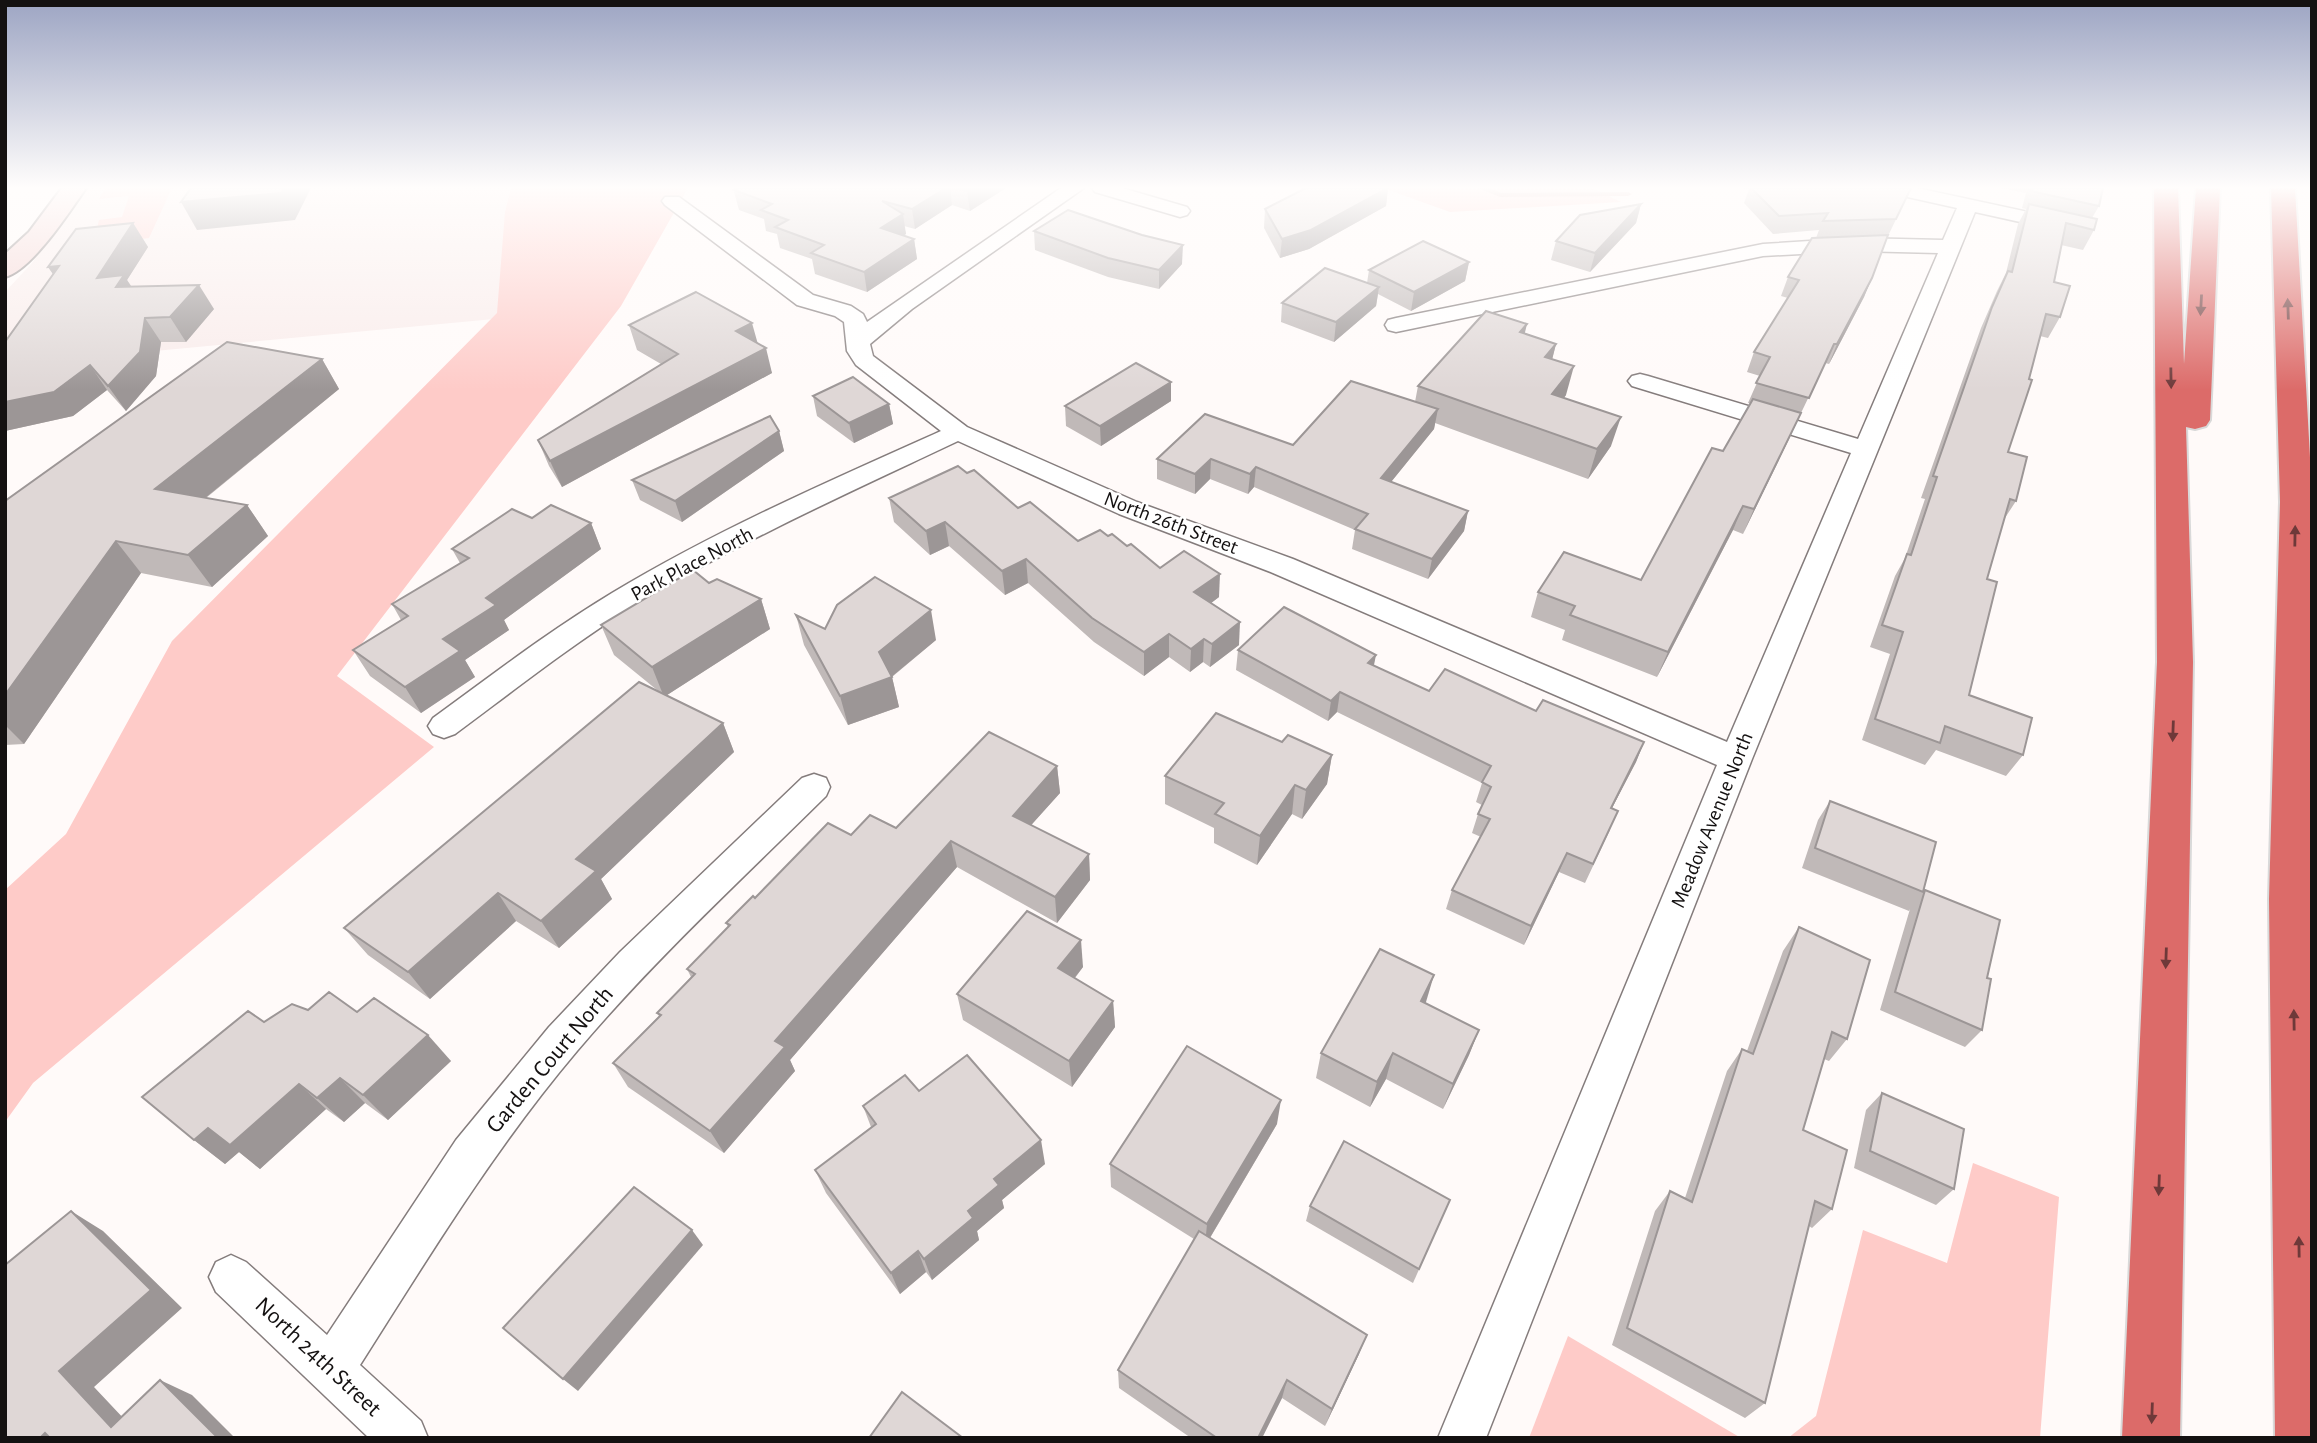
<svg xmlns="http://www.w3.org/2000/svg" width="2317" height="1443" font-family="'Alegreya Sans',sans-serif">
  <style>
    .built { fill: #f9eceb }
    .green { fill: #fecbc8 }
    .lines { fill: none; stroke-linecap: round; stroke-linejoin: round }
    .stream { fill: #cc8e8b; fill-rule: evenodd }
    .street-casing { stroke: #847c7c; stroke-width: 3 }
    .secondary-casing { stroke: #847c7c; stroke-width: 4 }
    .highway-casing { stroke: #d9d9d9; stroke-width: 4 }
    .street { fill: #fff; fill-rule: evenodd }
    .secondary { fill: #f4d3d2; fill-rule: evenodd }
    .highway { fill: #dc6b69; fill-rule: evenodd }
    .wall { fill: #c0b9b8 }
    .shaded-wall { fill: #9c9696 }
    .building { fill: #dfd7d6; stroke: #9c9696; stroke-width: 2 }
    .oneway { fill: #6e3939 }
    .labels { text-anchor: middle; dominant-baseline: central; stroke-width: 5; stroke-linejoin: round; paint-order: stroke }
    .street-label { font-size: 21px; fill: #141111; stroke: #fff }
    .near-street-label { font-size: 24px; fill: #141111; stroke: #fff }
  </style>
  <rect width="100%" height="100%" fill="#fffaf9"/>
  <!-- built -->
  <path class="built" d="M86 188H579L494 319 5 365V292L32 263Z"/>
  <!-- green -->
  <g class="green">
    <path d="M105 188H172L149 238 93 245 99 220 122 217 129 196 99 199Z"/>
    <path d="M511 188H688L621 306 337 676 434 747 33 1083 5 1122V890L66 834 172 641 497 313 505 212Z"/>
    <path d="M1383 188 1594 189 1621 202 1450 212Z"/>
    <path d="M1973 1163 2059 1197 2040 1438H1788L1816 1416 1863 1230 1947 1263Z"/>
    <path d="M1568 1336 1741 1438H1529Z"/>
  </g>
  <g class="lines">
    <!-- stream -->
    <path class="stream" d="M1478 188H1488L1501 193 1628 192 1632 194 1628 196 1500 197Z"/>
    <!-- street casing -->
    <g class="street-casing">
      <g id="street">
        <path d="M1061 188H1084L912 309 870 344 873 356 967 427 1137 502 1293 559 1727 742 1851 453 1632 386 1628 381 1632 376 1640 374 1648 376 1858 439 1938 253 1857 251 1763 256 1396 332 1388 330 1385 325 1388 320 1396 318 1763 244 1857 238 1943 240 1957 208 1885 192 1882 188H1917L2065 220 2072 222 2075 226 2072 230 2065 232 1975 212 1752 759 1486 1438H1438L1717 765 1273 573 1119 514 958 441C848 493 736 543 632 607 570 646 513 691 455 734L444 738 433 734 428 726 433 718C492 675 549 631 612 593 717 530 829 481 941 431L856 365 847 351 844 322 835 316 797 305 665 205 662 201 665 197H679L813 295 851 306 863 314 867 322Z"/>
        <path d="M1092 188H1122L1187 207 1190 211 1187 215 1180 217 1095 192Z"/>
        <path d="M814 774 826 778 830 787 826 796C742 879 654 960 577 1051 494 1149 428 1258 360 1365L421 1421 428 1438H369L216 1292 209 1277 216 1262 231 1255 246 1262 327 1335 456 1140 549 1027 620 952 802 778Z"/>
      </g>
    </g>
    <!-- secondary casing -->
    <g class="secondary-casing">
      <path id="secondary" d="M62 188H86C70 211 32 270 5 277V254L29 232Z"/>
    </g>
    <!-- highway casing -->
    <g class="highway-casing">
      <g id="highway">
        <path d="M2154 188H2178L2184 364 2196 188H2220L2210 420 2206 426 2195 429 2186 427 2193 662 2180 1438H2122L2157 662Z"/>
        <path d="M2271 188H2295L2312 493V1438H2275L2269 899 2280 502Z"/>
      </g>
    </g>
    <!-- street -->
    <use href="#street" class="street"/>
    <!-- secondary -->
    <use href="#secondary" class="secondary"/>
    <!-- highway -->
    <use href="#highway" class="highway"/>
  </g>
  <!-- wall -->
  <g class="wall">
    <path d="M733 188H1006L970 211 952 205 915 229 904 226 906 234 904 235 914 239 917 259 867 292 815 274 812 259 780 248 777 234 766 231 764 219 739 210Z"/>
    <path d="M1388 188 1386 206 1309 249 1280 258 1264 228 1265 209Z"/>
    <path d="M1741 188H1911L1888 236 1864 297 1829 364 1825 363 1743 534 1733 530 1657 677 1562 640 1565 630 1531 617 1538 592 1641 580 1723 451 1750 403H1748L1760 376 1747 372 1754 352 1788 298 1781 296 1788 277 1816 238 1819 230 1773 234 1744 203 1749 189Z"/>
    <path d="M2001 188H2103L2099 206 2092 218 2094 230 2083 250 2061 245 2054 282 2060 317 2048 338 2040 336 2008 452 2016 501 2003 521 1987 579 1969 695 2023 755 2006 776 1936 750 1925 765 1862 740 1890 654 1870 647 1895 576 1905 558 1925 499 1921 498 1981 328 1997 291 2006 273 2018 224 2026 209 2022 208 2026 193Z"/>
    <path d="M1641 204 1636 223 1590 272 1551 260 1556 241Z"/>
    <path d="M133 223 148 247 127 280 132 287 214 309 186 342H161L156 376 126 411 107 390 73 416 5 431V342L53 274 48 267Z"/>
    <path d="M1034 231 1182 264 1159 289 1108 277 1035 250Z"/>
    <path d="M1469 262 1465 281 1411 311 1378 294 1376 306 1334 342 1281 322 1282 303 1367 283 1369 270Z"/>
    <path d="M629 325 758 343 772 373 562 487 549 466 538 440 661 364 637 350Z"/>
    <path d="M1525 333 1556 344 1552 359 1566 395 1564 398 1611 446 1588 479 1435 423 1434 429 1391 482 1468 511 1464 531 1428 579 1352 549 1355 530 1254 487 1248 494 1210 479 1195 494 1157 479V459L1293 445 1415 402 1418 386Z"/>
    <path d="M322 359 339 389 206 498 247 505 268 536 212 587 141 573 24 744 5 745V501Z"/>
    <path d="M1171 382V401L1101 446 1066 426 1065 406Z"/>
    <path d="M813 396 889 404 893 424 854 443 817 416Z"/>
    <path d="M779 431 784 451 682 522 640 500 632 480Z"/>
    <path d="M967 473 1018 508 1078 541 1108 536 1127 546 1160 568 1219 597 1211 603 1239 645 1210 667 1203 662 1190 672 1169 657 1144 676 1094 642 1028 583 1005 595 949 546 930 555 894 522 889 498Z"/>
    <path d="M532 518 591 523 601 549 504 620 509 630 465 660 475 677 421 713 370 676 353 650 401 620 392 604 460 563 452 549Z"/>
    <path d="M761 599 770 629 667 695 723 723 734 752 601 879 612 899 559 948 516 921 430 999 368 955 344 928 657 690 614 655 601 625Z"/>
    <path d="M796 615 825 629 936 640 892 677 899 707 848 725 804 645Z"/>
    <path d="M1238 650 1374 666 1429 691 1536 711 1644 742 1636 762 1612 808 1610 830 1585 883 1559 872 1524 945 1446 909 1452 890 1481 837 1472 833 1478 814 1482 805 1476 802 1482 783 1337 712 1328 721 1236 670Z"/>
    <path d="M1282 742 1332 755 1327 784 1302 819 1292 814 1257 865 1214 843V828L1165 804V776Z"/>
    <path d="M1057 766 1060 793 1031 825 1089 854 1090 880 1057 923 957 867 790 1060 795 1071 724 1153 628 1087 613 1063 659 1016 657 1013 691 977 687 969 728 927 726 923 755 898 896 828Z"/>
    <path d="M1830 801 1924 892 1925 890 1987 978 1982 1030 1965 1047 1880 1010 1910 909 1909 911 1802 868 1818 820Z"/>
    <path d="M1799 927 1847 1039 1829 1061 1824 1059 1803 1130 1832 1209 1812 1228 1809 1226 1765 1403 1745 1418 1612 1345 1655 1211 1670 1191 1685 1198 1727 1071 1742 1049 1747 1051 1783 951Z"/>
    <path d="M1083 967 1075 978 1113 1001 1115 1027 1072 1087 963 1020 957 994Z"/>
    <path d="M1425 1003 1479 1030 1469 1055 1443 1109 1386 1079 1370 1107 1316 1078 1321 1053Z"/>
    <path d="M308 1010 357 1012 451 1061 388 1120 365 1103 344 1122 326 1109 260 1169 239 1152 225 1164 194 1140 264 1022Z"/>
    <path d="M919 1091 1045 1164 1002 1200 1004 1208 977 1231 979 1240 932 1280 926 1272 900 1294 826 1193 815 1170 871 1127 863 1106Z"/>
    <path d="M1882 1093 1954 1189 1936 1205 1854 1168 1866 1110Z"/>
    <path d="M1277 1124 1210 1238 1359 1354 1325 1426 1282 1398 1262 1438H1191L1119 1388 1118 1370 1194 1239 1111 1187 1110 1164Z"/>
    <path d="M1450 1200 1413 1283 1306 1221 1310 1206Z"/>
  </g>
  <!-- shaded-wall -->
  <g class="shaded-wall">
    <path d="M284 188H311L295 220 197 230 181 202Z"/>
    <path d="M946 188H950L952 205 915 229 912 209Z"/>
    <path d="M972 188H1006L970 211 967 191Z"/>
    <path d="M1388 188 1386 206 1309 249 1280 258 1282 239Z"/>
    <path d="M1641 204 1636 223 1590 272 1595 253Z"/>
    <path d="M903 214 906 234 884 248 881 228Z"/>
    <path d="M133 223 148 247 127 280 139 299 97 278Z"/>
    <path d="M914 239 917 259 867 292 864 272Z"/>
    <path d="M1183 245 1182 264 1159 289V270Z"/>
    <path d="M1469 262 1465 281 1411 311 1414 292Z"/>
    <path d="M59 266 65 291 48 267Z"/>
    <path d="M1872 278 1864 297 1829 364 1837 344Z"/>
    <path d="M199 285 214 309 186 342 170 317Z"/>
    <path d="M1379 287 1376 306 1334 342 1336 322Z"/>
    <path d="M145 318 161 342 156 376 126 411 108 386Z"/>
    <path d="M752 323 759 348 736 331Z"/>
    <path d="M1527 324 1520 353V332Z"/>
    <path d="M1556 344 1549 372 1545 357Z"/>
    <path d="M766 348 772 373 562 487 550 461Z"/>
    <path d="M322 359 339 389 178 520 155 489Z"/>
    <path d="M90 365 107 390 73 416 5 431V402Z"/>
    <path d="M1574 366 1566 395 1544 423 1552 394Z"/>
    <path d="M1171 382V401L1101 446 1100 426Z"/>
    <path d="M889 404 893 424 854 443 849 423Z"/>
    <path d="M1438 409 1434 429 1378 498 1381 478Z"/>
    <path d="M1801 413 1790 437 1743 534 1754 509Z"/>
    <path d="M1621 417 1611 446 1588 479 1597 449Z"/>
    <path d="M779 431 784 451 682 522 675 501Z"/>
    <path d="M1211 459 1210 479 1195 494V474Z"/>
    <path d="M1256 467 1254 487 1248 494 1250 474Z"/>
    <path d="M247 505 268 536 212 587 188 555Z"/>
    <path d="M1743 506 1733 530 1657 677 1668 652Z"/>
    <path d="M1468 511 1464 531 1428 579 1432 559Z"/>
    <path d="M945 522 949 546 930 555 926 531Z"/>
    <path d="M591 523 601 549 504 620 509 630 465 660 475 677 421 713 405 687 443 639 486 598Z"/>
    <path d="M116 541 141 573 24 744 5 725V695Z"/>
    <path d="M1026 559 1028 583 1005 595 1002 571Z"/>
    <path d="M1220 574 1219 597 1194 616V592Z"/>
    <path d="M761 599 770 629 664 697 652 667Z"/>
    <path d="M931 610 936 640 890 678 892 677 899 707 848 725 840 696 879 652Z"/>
    <path d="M1240 622 1239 645 1210 667 1212 644Z"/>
    <path d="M1169 634V657L1144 676V652Z"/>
    <path d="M1204 639 1203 662 1190 672 1191 649Z"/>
    <path d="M1376 655 1372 675 1368 663Z"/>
    <path d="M1340 692 1337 712 1328 721 1331 701Z"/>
    <path d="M723 723 734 752 601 879 612 899 559 948 541 921 576 859Z"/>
    <path d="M1644 742 1636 762 1602 827 1611 808Z"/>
    <path d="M1332 755 1327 784 1302 819 1306 790Z"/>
    <path d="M1057 766 1060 793 1016 842 1013 816Z"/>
    <path d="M1295 785 1292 814 1257 865 1260 836Z"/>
    <path d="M951 841 957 867 790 1060 795 1071 724 1153 710 1131 775 1041Z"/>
    <path d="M1567 853 1559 872 1524 945 1531 926Z"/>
    <path d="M1089 854 1090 880 1057 923 1055 897Z"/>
    <path d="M498 893 516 921 430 999 408 972Z"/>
    <path d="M1081 940 1083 967 1061 995 1058 968Z"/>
    <path d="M1434 975 1426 1002 1413 1027 1421 1001Z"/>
    <path d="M1113 1001 1115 1027 1072 1087 1069 1061Z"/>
    <path d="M1479 1030 1469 1055 1443 1109 1453 1084Z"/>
    <path d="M428 1035 451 1061 388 1120 363 1095Z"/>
    <path d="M1393 1053 1386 1079 1370 1107 1377 1082Z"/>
    <path d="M340 1078 365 1103 344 1122 317 1098Z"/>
    <path d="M299 1084 326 1109 260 1169 239 1152 225 1164 194 1140 208 1128Z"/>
    <path d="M1281 1100 1277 1124 1205 1246 1207 1224Z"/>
    <path d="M1041 1140 1045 1164 1002 1200 1004 1208 977 1231 979 1240 932 1280 924 1259 968 1211 994 1179Z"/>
    <path d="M71 1211 103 1231 182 1308 94 1387 142 1438 111 1427 59 1371Z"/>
    <path d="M692 1230 703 1245 578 1391 563 1379Z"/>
    <path d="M918 1251 926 1272 900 1294 891 1273Z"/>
    <path d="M1367 1335 1359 1354 1325 1426 1332 1409Z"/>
    <path d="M160 1380 192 1395 235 1438H218Z"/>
    <path d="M1287 1380 1282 1398 1262 1438H1258Z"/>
    <path d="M45 1433 57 1438H40Z"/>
  </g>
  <!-- building -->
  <g class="building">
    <path d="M191 188H284L281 193 181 202Z"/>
    <path d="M739 188H946L912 209 882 201 903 214 881 228 914 239 864 272 811 253 824 245 775 227 788 220 761 210 772 204 734 190Z"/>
    <path d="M957 188H972L967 191Z"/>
    <path d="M1306 188H1388L1311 230 1282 239 1265 209Z"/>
    <path d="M1751 188H1911L1896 219 1823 221 1828 213 1779 216Z"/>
    <path d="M2032 188H2103L2099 206 2031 191Z"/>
    <path d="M1641 204 1595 253 1556 241 1580 215Z"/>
    <path d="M2029 204 2097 219 2094 230 2066 223 2054 282 2070 286 2060 317 2046 314 2029 379 2032 380 2008 452 2027 457 2016 501 2010 499 1987 579 1997 582 1969 695 2032 718 2023 755 1945 726 1940 743 1875 719 1903 632 1882 625 1907 554 1911 555 1937 477 1933 476 1992 307 2008 271 2012 272Z"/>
    <path d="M1068 210 1142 235 1183 245 1159 270 1108 258 1034 231Z"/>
    <path d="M133 223 97 278 124 275 116 287 199 285 170 317 145 318 140 352 108 386 90 365 54 392 5 402V342L59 266 48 267 76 229Z"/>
    <path d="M1888 235 1872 278 1837 344H1834L1809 398 1756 383 1770 357 1754 352 1799 280 1788 277 1812 238Z"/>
    <path d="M1423 241 1469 262 1414 292 1369 270Z"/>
    <path d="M1325 268 1379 287 1336 322 1282 303Z"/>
    <path d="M696 292 752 323 736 331 766 348 550 461 538 440 678 354 629 325Z"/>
    <path d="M1486 311 1527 324 1520 332 1556 344 1545 357 1574 366 1552 394 1621 417 1597 449 1418 386Z"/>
    <path d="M227 342 322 359 155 489 247 505 188 555 116 541 5 695V501Z"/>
    <path d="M1136 363 1171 382 1100 426 1065 406Z"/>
    <path d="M853 377 889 404 849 423 813 396Z"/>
    <path d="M1351 381 1438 409 1381 478 1468 511 1432 559 1355 529 1368 514 1256 467 1250 474 1211 459 1195 474 1157 459 1205 414 1293 445Z"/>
    <path d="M1753 399 1801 413 1754 509 1743 506 1668 652 1570 615 1575 606 1538 592 1564 552 1641 580 1712 448 1723 451Z"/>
    <path d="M770 416 779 431 675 501 632 480Z"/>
    <path d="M958 466 967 473 974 470 1018 508 1030 502 1078 541 1100 530 1108 536 1112 534 1127 546 1131 544 1160 568 1184 551 1220 574 1194 592 1240 622 1212 644 1204 639 1191 649 1169 634 1144 652 1092 618 1026 559 1002 571 945 522 926 531 889 498Z"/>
    <path d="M551 505 591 523 486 598 496 605 443 639 460 651 405 687 353 650 408 616 392 604 469 558 452 549 512 509 532 518Z"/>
    <path d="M693 570 709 583 717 579 761 599 652 667 601 625Z"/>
    <path d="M875 577 931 610 879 652 892 677 840 696 796 615 825 629 837 605Z"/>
    <path d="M1284 607 1376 655 1368 663 1429 691 1445 669 1536 711 1543 700 1644 742 1611 808 1618 811 1593 864 1567 853 1531 926 1452 890 1490 819 1478 814 1491 787 1482 782 1491 766 1340 692 1331 701 1238 650Z"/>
    <path d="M639 682 723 723 576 859 596 871 541 921 498 893 408 972 344 928Z"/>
    <path d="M1216 713 1282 742 1288 735 1332 755 1306 790 1295 785 1260 836 1215 814 1224 803 1165 776Z"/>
    <path d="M989 732 1057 766 1013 816 1089 854 1055 897 951 841 775 1041 785 1047 710 1131 613 1063 661 1015 657 1013 695 974 687 969 730 925 726 923 753 896 755 898 828 823 851 835 870 815 896 828Z"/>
    <path d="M1830 801 1936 842 1923 892 1815 848Z"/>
    <path d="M1925 890 2000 920 1987 978 1991 979 1982 1030 1895 992Z"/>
    <path d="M1027 911 1081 940 1058 968 1113 1001 1069 1061 957 994Z"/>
    <path d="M1799 927 1870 960 1847 1039 1832 1032 1803 1130 1847 1150 1832 1209 1815 1201 1765 1403 1627 1328 1670 1191 1692 1202 1742 1049 1753 1054Z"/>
    <path d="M1380 949 1434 975 1421 1001 1479 1030 1453 1084 1393 1053 1377 1082 1321 1053Z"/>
    <path d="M329 992 357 1012 374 998 428 1035 363 1095 340 1078 317 1098 299 1084 230 1145 208 1128 194 1140 142 1097 248 1011 264 1022 292 1004 308 1010Z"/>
    <path d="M1187 1046 1281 1100 1207 1224 1110 1164Z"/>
    <path d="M967 1055 1041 1140 994 1179 999 1185 968 1211 973 1218 924 1259 918 1251 891 1273 815 1170 876 1124 863 1106 905 1075 919 1091Z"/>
    <path d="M1882 1093 1964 1129 1954 1189 1870 1151Z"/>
    <path d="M1344 1141 1450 1200 1419 1269 1310 1206Z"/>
    <path d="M634 1187 692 1230 563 1379 503 1328Z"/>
    <path d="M71 1211 151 1290 59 1371 111 1427 160 1380 218 1438H50L45 1433 40 1438H5V1265Z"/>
    <path d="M1199 1231 1367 1335 1332 1409 1287 1380 1258 1438H1217L1118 1370Z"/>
    <path d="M902 1392 963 1438H869Z"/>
  </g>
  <!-- one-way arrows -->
  <defs><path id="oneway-solid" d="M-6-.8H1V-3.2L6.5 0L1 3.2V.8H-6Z" transform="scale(1.75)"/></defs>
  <g class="oneway">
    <use href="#oneway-solid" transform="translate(2201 305) rotate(93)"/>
    <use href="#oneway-solid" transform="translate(2288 309) rotate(-92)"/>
    <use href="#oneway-solid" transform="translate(2171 378) rotate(89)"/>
    <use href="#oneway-solid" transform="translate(2295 536) rotate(-89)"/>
    <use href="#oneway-solid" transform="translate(2173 731) rotate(92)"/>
    <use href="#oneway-solid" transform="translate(2166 958) rotate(92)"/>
    <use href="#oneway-solid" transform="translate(2294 1020) rotate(-91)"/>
    <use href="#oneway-solid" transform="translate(2159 1185) rotate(92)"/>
    <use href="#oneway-solid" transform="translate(2299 1247) rotate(-91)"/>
    <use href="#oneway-solid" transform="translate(2152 1413) rotate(92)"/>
  </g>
  <!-- sky -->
  <linearGradient id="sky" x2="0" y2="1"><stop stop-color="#9da5c3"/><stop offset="0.48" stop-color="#fffdfc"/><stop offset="1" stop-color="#fffdfc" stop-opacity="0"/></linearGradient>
  <rect width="2317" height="390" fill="url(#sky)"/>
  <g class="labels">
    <!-- street labels -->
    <g class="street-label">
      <text transform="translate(1171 523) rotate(21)">North 26th Street</text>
      <text transform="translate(692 564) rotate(-28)">Park Place North</text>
      <text transform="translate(1712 820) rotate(-68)">Meadow Avenue North</text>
    </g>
    <!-- near-street labels -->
    <g class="near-street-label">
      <text transform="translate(550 1060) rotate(-50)">Garden Court North</text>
      <text transform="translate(318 1357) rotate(43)">North 24th Street</text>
    </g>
  </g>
  <!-- border -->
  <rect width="2317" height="1443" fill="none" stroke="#141111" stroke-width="14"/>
</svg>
